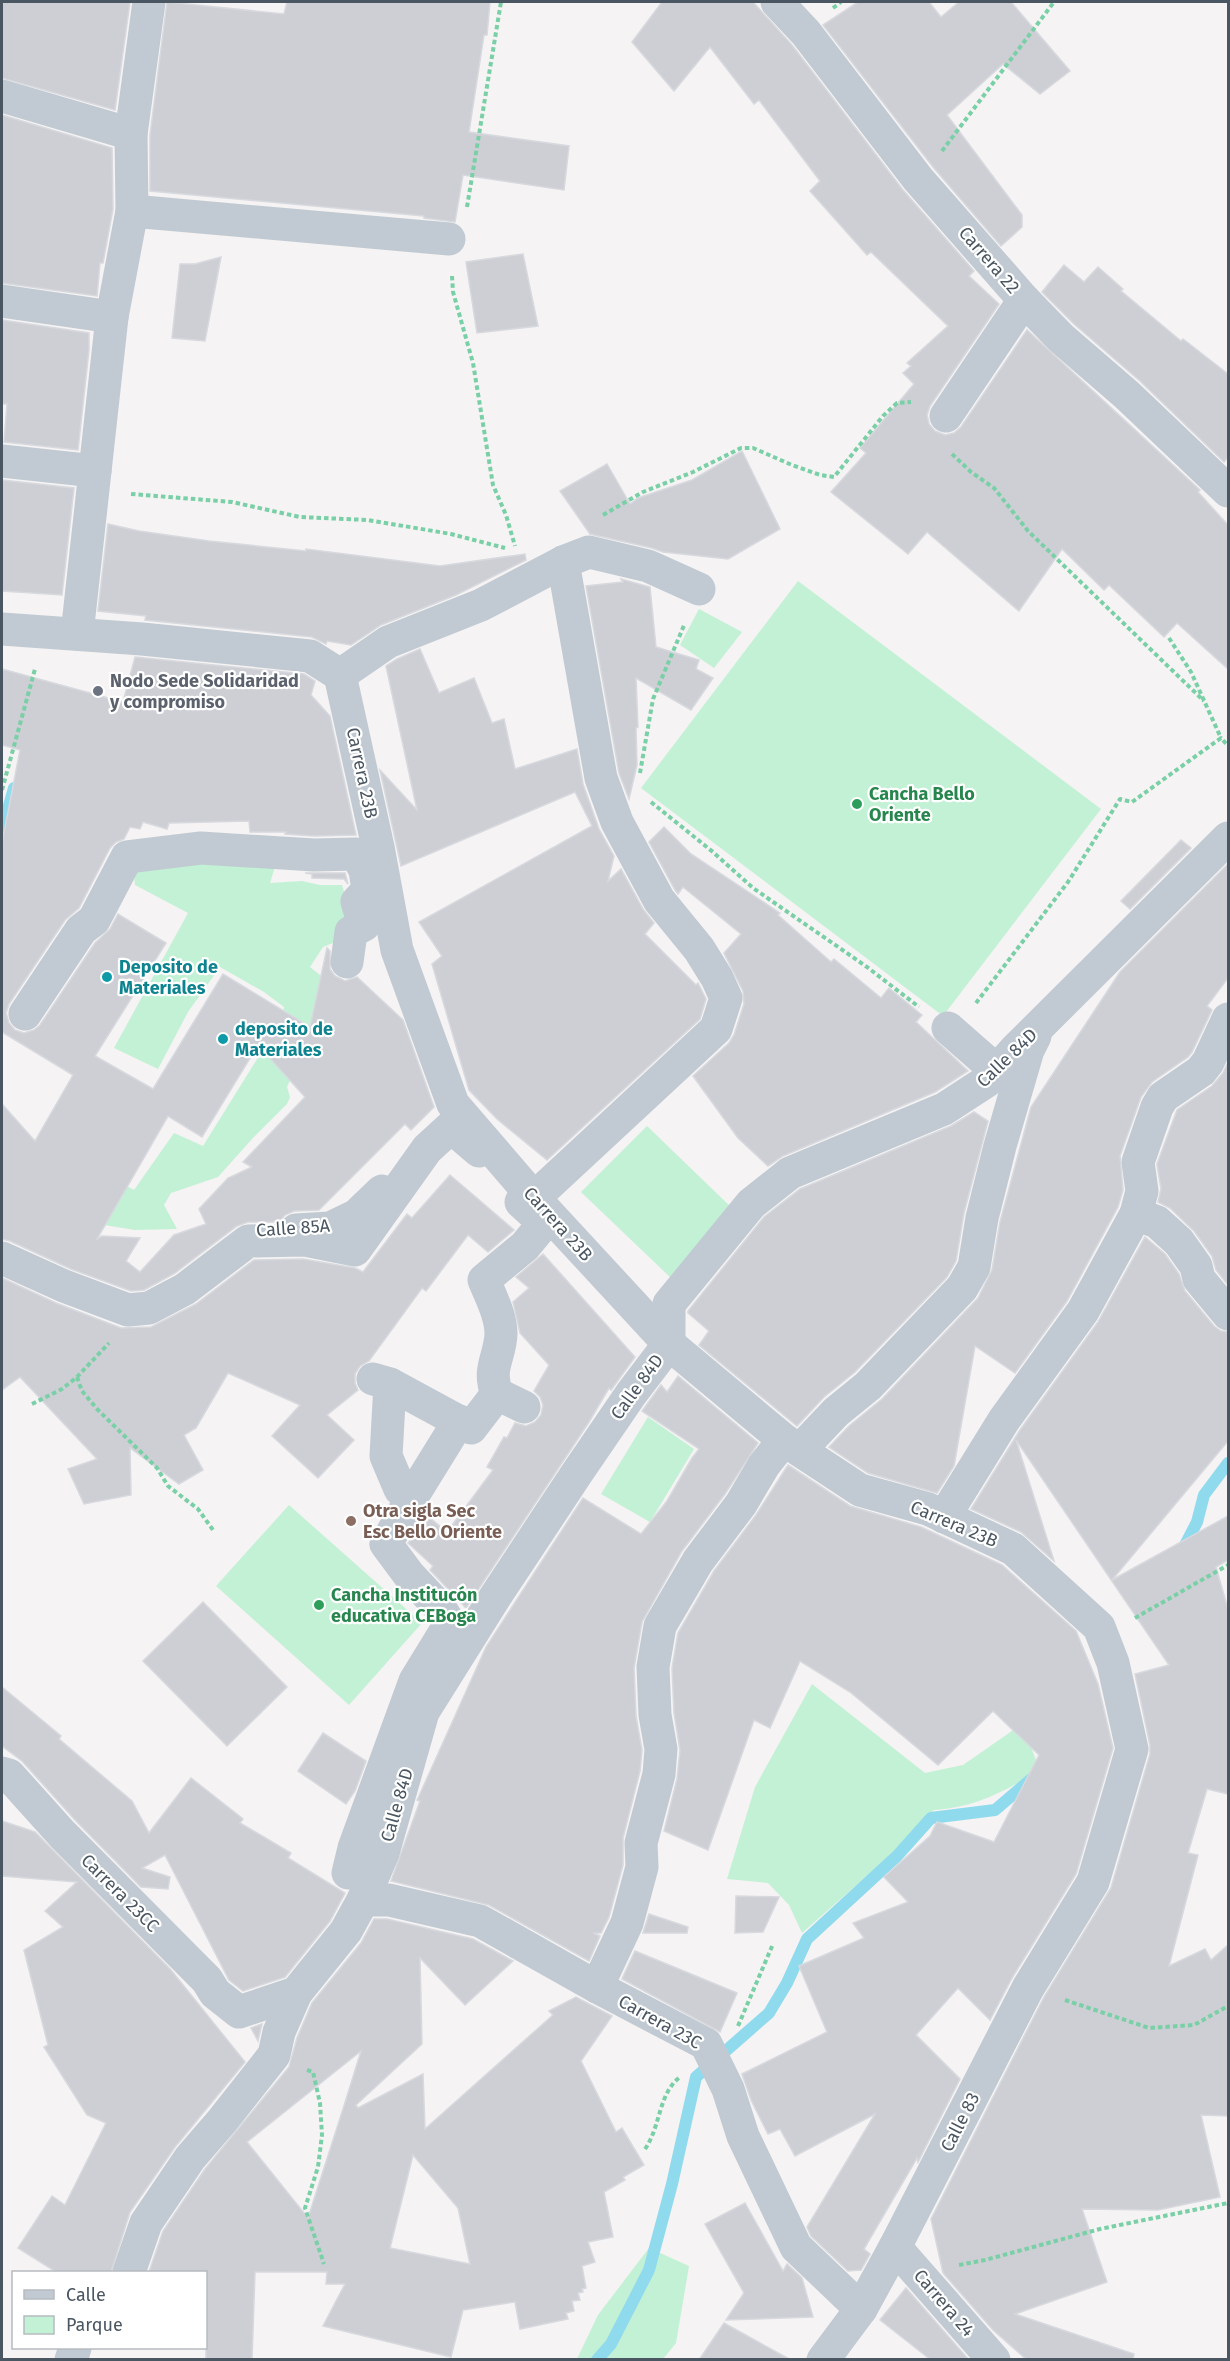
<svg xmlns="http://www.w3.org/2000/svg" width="1230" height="2361" font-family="'Fira Sans',sans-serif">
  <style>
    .green { fill: #c3f1d5 }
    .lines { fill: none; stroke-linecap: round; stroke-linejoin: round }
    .stream { stroke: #90daee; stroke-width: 12 }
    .building { fill: #cdcfd5; stroke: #d7d9de; stroke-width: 1.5; fill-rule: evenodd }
    .path { stroke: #7ad0a6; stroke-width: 4; stroke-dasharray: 4.5 3; stroke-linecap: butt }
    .street { stroke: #c1cad2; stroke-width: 33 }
    .worship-dot { fill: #6b7280; stroke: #fff; stroke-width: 2 }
    .leisure-dot { fill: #2e9e5b; stroke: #fff; stroke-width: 2 }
    .culture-dot { fill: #0f9aa8; stroke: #fff; stroke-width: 2 }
    .education-dot { fill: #8d6e63; stroke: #fff; stroke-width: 2 }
    .labels { text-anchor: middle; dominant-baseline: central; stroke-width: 4.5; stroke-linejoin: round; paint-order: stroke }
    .street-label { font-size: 18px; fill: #4a5661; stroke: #fff }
    .worship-label { font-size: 18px; font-weight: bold; fill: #5b616d; stroke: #fff; text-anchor: start }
    .leisure-label { font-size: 18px; font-weight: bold; fill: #27864d; stroke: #fff; text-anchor: start }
    .culture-label { font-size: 18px; font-weight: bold; fill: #0d838f; stroke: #fff; text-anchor: start }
    .education-label { font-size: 18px; font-weight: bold; fill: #785e54; stroke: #fff; text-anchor: start }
  </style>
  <rect width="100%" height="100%" fill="#f5f3f3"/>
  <!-- green -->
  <g class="green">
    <path d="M798 581 1101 809 943 1016 641 788Z"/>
    <path d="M699 609 742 632 714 668 680 645Z"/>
    <path d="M277 860 270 883 302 881 320 885H342L351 915 340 940 323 947 310 967 320 975 333 980 287 1087 290 1097 287 1104 252 1139 218 1177 171 1193 164 1205 177 1229 135 1230 104 1225 101 1172 134 1190 174 1133 203 1146 282 1019 284 1007 264 992 220 967 188 1012 158 1069 114 1048 188 913 135 885 133 864Z"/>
    <path d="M647 1126 736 1212 671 1278 581 1192Z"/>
    <path d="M648 1417 694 1449 650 1522 601 1494Z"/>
    <path d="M289 1505 422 1623 349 1705 216 1586Z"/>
    <path d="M812 1684 925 1773 963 1765 1019 1726 1028 1739 1040 1771C1003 1791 978 1807 934 1810L886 1859 802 1933 789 1905 768 1883 727 1879 755 1787Z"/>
    <path d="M649 2248 689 2266 676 2343 663 2359H577L598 2315Z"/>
  </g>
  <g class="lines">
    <!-- stream -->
    <g class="stream">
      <path d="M2 830 14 788"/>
      <path d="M1182 1551 1197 1522 1204 1495 1228 1463"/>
      <path d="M597 2360 611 2344 649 2270 672 2184 696 2077 769 2013 787 1983 807 1939 897 1856 931 1818 995 1810 1036 1775"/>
    </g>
  </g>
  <!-- building -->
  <g class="building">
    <path d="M2 2H130L115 110 2 78Z"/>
    <path d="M167 2 284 14 287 2H490L487 35H484L469 132 569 146 564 190 463 175 455 222 424 218V216L150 191V135Z"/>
    <path d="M662 2H753L792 45 903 190 974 271 969 276 999 304 930 406 927 415 929 424 935 431 945 435 954 433 961 427 1027 330 1200 490 1198 492 1228 525V669L1177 623 1164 637 1109 585 1104 590 1062 549 1019 611 927 532 908 554 831 492 866 453 860 448 914 384 903 373 911 366 907 363 948 326 871 252 867 255 810 191 820 181 759 100 754 104 710 47 674 91 632 42Z"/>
    <path d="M858 2H929L941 17 959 2H1011L1070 71 1040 94 1003 64 947 115 1022 215V227L1001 246 933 167 823 25Z"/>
    <path d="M2 115 112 148 113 209 103 263H100L97 296 2 283Z"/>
    <path d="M523 254 538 326 477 333 466 262Z"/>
    <path d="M221 257 205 341 172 338 180 264H195Z"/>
    <path d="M1064 265 1084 282 1098 267 1123 289 1121 291 1181 341 1183 339 1228 374V457L1224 462 1140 381 1074 324 1042 292Z"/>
    <path d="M2 320 89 333V350L78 450 4 442 7 404H2Z"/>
    <path d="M742 451 780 529 728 559 663 552 652 548 590 534 560 491 607 464 630 504 638 498 692 480Z"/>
    <path d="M2 480 74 488 62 595 2 591Z"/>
    <path d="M108 524 139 531 209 541 306 551V549L440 566 525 554 526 560 456 595 381 625 351 645 327 641 326 644 312 637 145 620 146 616 98 611Z"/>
    <path d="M621 579 650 587 656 647 699 660 696 669 713 678 691 710 636 678 638 727 636 728 637 765 629 799 619 773 586 586 623 582Z"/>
    <path d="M420 649 439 693 474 678 492 723 504 719 515 769 577 749 583 784 599 829 614 856 608 881 621 869 643 909 654 923 645 934 696 985 698 983 706 999 700 1019 547 1160 497 1119 469 1090 432 964 442 956 419 922 592 826 575 792 401 866 380 770 417 810 386 666 397 659Z"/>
    <path d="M135 657 304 674 315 681 311 695 330 716 356 835 314 836 285 834 286 832H250L249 821 169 823 167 829 143 822 140 829 130 827 124 839 116 842 110 848 79 908 65 920 9 1004 6 1013 9 1023 15 1030 24 1033 34 1030 40 1025 95 943 110 929 118 914 166 943 95 1056 153 1089 223 974 310 1027 327 948 330 951V969L335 976 345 981 357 977 403 1020 434 1107 411 1130 405 1124 319 1210 294 1211 285 1215 279 1222H248L237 1226 175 1273 144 1290 131 1291 71 1269 10 1241 2 1239V1104L35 1141 73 1075 2 1032V843L20 750 2 745V669L123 702ZM258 1045 305 1097 243 1162 252 1167 228 1178 199 1209 206 1224 174 1235 140 1272 126 1261 140 1238 102 1236 97 1239 168 1116 202 1137Z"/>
    <path d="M664 827 691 854 780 913 778 915 831 962 834 959 881 998 889 988 922 1015 916 1022 968 1071 935 1092 783 1156 768 1166 738 1138 693 1076 729 1043 734 1035 744 1004 743 991 724 953 741 934 683 887 678 894 675 890 649 842Z"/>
    <path d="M1181 840 1191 848 1130 909 1121 901Z"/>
    <path d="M1228 864V978L1207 1006 1212 1010 1192 1052 1188 1057 1152 1082 1141 1097 1120 1156 1123 1190 1118 1207 1067 1301 1015 1373 975 1346 954 1466 937 1493 868 1473 829 1447 849 1426 882 1399 978 1298 992 1270 1000 1222 1031 1107 1120 972Z"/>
    <path d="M305 873H345L348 884 344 879 312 878V874Z"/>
    <path d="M1228 1062V1285L1216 1270 1212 1256 1194 1231 1170 1208 1158 1202 1161 1189 1157 1164 1177 1110 1212 1086 1223 1073Z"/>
    <path d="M974 1112 988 1121 964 1213 956 1261 947 1277 855 1372 824 1397 797 1426 699 1345 709 1331 688 1313V1311L764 1217 800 1189 951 1126Z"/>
    <path d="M450 1175 514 1230 488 1252 468 1235 426 1291 422 1288 369 1361 360 1366 355 1374V1383L358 1390 327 1415 354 1440 318 1478 272 1436 300 1405 228 1373 196 1428 184 1435 203 1470 179 1484 130 1448 131 1495 84 1504 68 1469 97 1459 20 1377 2 1390V1278L56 1303 121 1328 151 1327 196 1304 254 1260 303 1259 355 1268 363 1272 407 1214 412 1218Z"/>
    <path d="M1145 1237 1165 1254 1179 1274 1185 1291 1214 1326 1221 1331 1228 1332V1441L1112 1580 1228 1516V1560L1216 1567 1228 1609V1794L1207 1789 1188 1853 1198 1855 1169 1966 1205 1949 1211 1960 1228 1945V2116L1201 2115 1220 2197 1158 2210 1082 2209 1107 2282 1015 2314 1134 2354 1133 2360H1027L993 2330 943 2273 931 2219 1044 1997 1111 1888 1150 1754V1745L1135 1674 1169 1665 1016 1440 1054 1561 1021 1532 971 1509 1020 1430 1098 1322Z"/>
    <path d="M543 1254 635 1357 611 1390 609 1388 589 1422 466 1608 430 1570 433 1566 408 1543 430 1518 447 1532 493 1470 487 1467 504 1437 507 1438 515 1423 526 1426 535 1422 541 1415 543 1405 540 1397 534 1391 549 1365 520 1333 513 1302 529 1288 516 1277Z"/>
    <path d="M678 1376 758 1443 725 1494 682 1551 642 1622 634 1668 636 1716 642 1750 640 1771 623 1838V1865L609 1917 601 1933H593L600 1936 589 1961 489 1905 391 1881 420 1801 417 1800 419 1796 486 1647 583 1498 641 1534 667 1501 692 1458 699 1449 642 1411 661 1385 667 1392Z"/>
    <path d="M788 1465 850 1506 921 1527 1002 1565 1076 1631 1098 1684 1113 1748 1076 1874 1012 1978 990 2020 958 1988 916 2035 960 2079 918 2162 917 2158 864 2249 870 2254 861 2270 848 2271 811 2236 807 2227 875 2114 795 2156 780 2129 768 2134 751 2100 742 2074 827 2032 799 1966 864 1938 853 1923 908 1902 884 1877 930 1836 937 1822 994 1842 1039 1755 993 1711 938 1765 850 1692 800 1661 770 1728 754 1720 708 1850 664 1831 677 1779 680 1750 674 1713 672 1668 678 1633 714 1571 756 1515Z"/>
    <path d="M203 1602 287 1687 227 1746 143 1661Z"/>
    <path d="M2 1687 61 1736 59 1739 132 1801 149 1833 191 1778 243 1819 240 1823 291 1853 288 1858 345 1893 330 1921 285 1977 243 1991 229 1980 165 1855 142 1868 170 1877 168 1889 141 1887 76 1821 22 1761 2 1746Z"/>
    <path d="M323 1733 366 1761 355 1791 346 1804 298 1771Z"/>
    <path d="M2 1821 35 1832 171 1970 245 2062 175 2147 130 2212 111 2272H56L18 2248 52 2196 65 2205 106 2123 87 2115 44 2047 48 2045 24 1950 63 1927 45 1911 77 1882 2 1876Z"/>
    <path d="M736 1896 779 1897 763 1932 735 1933Z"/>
    <path d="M649 1914 688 1927 687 1933H643Z"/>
    <path d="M374 1919H387L473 1939 513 1961 465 2005 420 1958 422 2044 356 2105 358 2108 423 2074 425 2129 553 2015 549 2011 576 1997 612 2016 581 2061 616 2132 622 2128 644 2165 623 2177 625 2180 604 2192 613 2237 588 2242 595 2262 582 2266 586 2288 582 2289 583 2292 578 2293 580 2300 572 2301 574 2311 566 2313 568 2319 520 2329 515 2302 463 2310 451 2357 323 2326 345 2284H326L327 2272H255L252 2360H206V2272H149L163 2231 205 2169 289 2067 297 2038 312 2003 361 1943ZM361 2051 343 2109 308 2218 247 2142ZM413 2155 458 2208 470 2264 390 2248Z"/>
    <path d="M635 1951 737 1993 720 2032 622 1979Z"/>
    <path d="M262 2024 261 2028 258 2041 251 2028Z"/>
    <path d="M745 2203 783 2271 787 2264 802 2278 813 2317 726 2320 744 2293 705 2224Z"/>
    <path d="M906 2288 969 2360H931L880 2320Z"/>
    <path d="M724 2323 791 2360H699Z"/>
  </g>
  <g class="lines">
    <!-- path -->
    <g class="path">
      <path d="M833 8 841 2"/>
      <path d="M942 151 1054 2"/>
      <path d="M467 207 501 2"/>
      <path d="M452 276 453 292 473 363 493 485 506 515 515 546"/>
      <path d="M952 454 971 472 994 488 1028 531 1204 701"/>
      <path d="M131 494 232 502 300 517 368 520 451 534 505 548"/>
      <path d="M603 515 643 492 693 472 741 448H753L792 465 820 475 834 477 883 416 897 403 911 402"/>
      <path d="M1169 638 1191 672 1221 738"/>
      <path d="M640 773 653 699 685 623"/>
      <path d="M2 790 35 669"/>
      <path d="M651 802 713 852 753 888 867 967 919 1007"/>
      <path d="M976 1003 1068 882 1120 799 1132 802 1221 738 1228 746"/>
      <path d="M77 1377 82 1391 97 1409 157 1468 168 1486 198 1509 213 1530"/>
      <path d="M32 1404 62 1389 77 1377 109 1343"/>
      <path d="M1135 1618 1228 1565"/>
      <path d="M1065 2000 1149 2028 1194 2025 1228 2006"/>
      <path d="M738 2026 773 1944"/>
      <path d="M307 2070 313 2072 320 2103 322 2135 318 2167 305 2208 324 2264"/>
      <path d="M645 2149C661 2126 658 2094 680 2077"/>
      <path d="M959 2265 985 2260 1100 2229 1228 2203"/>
    </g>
    <!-- street -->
    <g class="street">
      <path d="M777 2 806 33 918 179 1024 300 1061 338 1127 395 1228 491"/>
      <path d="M2 96 131 134"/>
      <path d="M132 211 449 239"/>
      <path d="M2 301 112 317"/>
      <path d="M946 416 1024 300"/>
      <path d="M2 461 95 471"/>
      <path d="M2 629 142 639 310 656 340 675 378 847 397 950 453 1104 534 1198 669 1344 784 1440 860 1490 928 1509 1013 1549 1099 1627 1113 1663 1132 1749 1093 1882 1028 1988 895 2247 861 2309 823 2360"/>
      <path d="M77 634 112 317 132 211 131 134 149 2"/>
      <path d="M340 675 388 642 481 605 563 562 589 552 648 566 699 589"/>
      <path d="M25 1014 81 930 94 920 127 857 201 848 314 855 356 854 365 870 368 890 357 902 364 925 351 932 347 962"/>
      <path d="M948 1028 997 1071"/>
      <path d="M534 1198 716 1029 726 998 717 978 699 949 659 900 617 822 601 778 563 562"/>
      <path d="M1136 1214 1142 1191 1138 1162 1157 1107 1163 1097 1201 1071 1208 1062 1228 1019"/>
      <path d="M296 1230 330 1228 357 1215 382 1191"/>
      <path d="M2 1258 64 1286 128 1310 149 1308 185 1289 248 1241 305 1240 355 1250 427 1149 451 1127 479 1151"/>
      <path d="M373 1379 390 1384 471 1428 497 1394 524 1407"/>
      <path d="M390 1384 386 1456 400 1489 412 1497 459 1421"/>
      <path d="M497 1394C487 1368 500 1358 501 1334 501 1316 491 1297 484 1280L525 1246 544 1223 521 1202"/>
      <path d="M800 1450 836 1412 868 1386 962 1288 974 1267 982 1218 1000 1146 1028 1050 1035 1036"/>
      <path d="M944 1517 1004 1420 1083 1311 1136 1214 1157 1222 1179 1242 1196 1266 1199 1279 1228 1314"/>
      <path d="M2 1773 9 1775 62 1834 207 1980 215 1993 239 2012 296 1993 346 1931 363 1900 383 1853 423 1712 495 1597 577 1473 631 1394 669 1344V1304L751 1204 790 1173 944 1109 987 1081 1015 1050 1228 838"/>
      <path d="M348 1873 354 1848 415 1681 450 1624 440 1608 409 1575 386 1544 412 1497"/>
      <path d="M363 1900H389L480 1921 597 1987 706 2044 728 2089 743 2136 796 2247 861 2309"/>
      <path d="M597 1987 627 1923 642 1867 641 1843 659 1774 661 1749 655 1715 653 1667 660 1626 698 1561 741 1504 764 1465 784 1440"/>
      <path d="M895 2247 994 2360"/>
      <path d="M129 2272 146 2223 190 2158 222 2121 274 2055 279 2032 296 1993"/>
      <path d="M71 2360 75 2348"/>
    </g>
  </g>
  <!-- markers -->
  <circle class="worship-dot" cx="98" cy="691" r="6"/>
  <g class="leisure-dot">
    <circle cx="857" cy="804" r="6"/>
    <circle cx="319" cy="1605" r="6"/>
  </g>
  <g class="culture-dot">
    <circle cx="107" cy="977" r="6"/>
    <circle cx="223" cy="1039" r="6"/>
  </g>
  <circle class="education-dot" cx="351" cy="1521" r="6"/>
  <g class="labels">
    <!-- street labels -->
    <g class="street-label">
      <text transform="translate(989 260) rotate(49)">Carrera 22</text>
      <text transform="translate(362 773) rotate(78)">Carrera 23B</text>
      <text transform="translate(1007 1058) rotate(-44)">Calle 84D</text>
      <text transform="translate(558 1224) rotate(48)">Carrera 23B</text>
      <text transform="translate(293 1228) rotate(-4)">Calle 85A</text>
      <text transform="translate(637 1387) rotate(-54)">Calle 84D</text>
      <text transform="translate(954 1524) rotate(23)">Carrera 23B</text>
      <text transform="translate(397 1805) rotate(-74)">Calle 84D</text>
      <text transform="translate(120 1893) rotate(45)">Carrera 23CC</text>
      <text transform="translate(660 2022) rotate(29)">Carrera 23C</text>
      <text transform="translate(960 2122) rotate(-63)">Calle 83</text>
      <text transform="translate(944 2303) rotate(49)">Carrera 24</text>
    </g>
    <!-- worship labels -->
    <g class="worship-label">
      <text x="110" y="681">Nodo Sede Solidaridad<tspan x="110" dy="21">y compromiso</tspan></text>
    </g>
    <!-- leisure labels -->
    <g class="leisure-label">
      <text x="869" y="794">Cancha Bello<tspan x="869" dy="21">Oriente</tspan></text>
      <text x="331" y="1595">Cancha Institucón<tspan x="331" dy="21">educativa CEBoga</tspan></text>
    </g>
    <!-- culture labels -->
    <g class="culture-label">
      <text x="119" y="967">Deposito de<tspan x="119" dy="21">Materiales</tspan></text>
      <text x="235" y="1029">deposito de<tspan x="235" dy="21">Materiales</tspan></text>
    </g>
    <!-- education labels -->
    <g class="education-label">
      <text x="363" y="1511">Otra sigla Sec<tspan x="363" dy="21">Esc Bello Oriente</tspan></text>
    </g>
  </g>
  <!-- border -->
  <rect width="1230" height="2361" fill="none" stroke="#4a5661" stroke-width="6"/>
  <!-- legend -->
  <rect x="12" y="2271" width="195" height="78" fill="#ffffff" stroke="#b7bbc0" stroke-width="1.5"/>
  <rect x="24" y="2290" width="30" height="9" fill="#c1cad2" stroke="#b7bbc0" stroke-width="1.5"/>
  <text x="66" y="2301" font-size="18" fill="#4a5661">Calle</text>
  <rect x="24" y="2316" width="30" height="18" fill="#c3f1d5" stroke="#b7bbc0" stroke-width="1.5"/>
  <text x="66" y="2331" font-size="18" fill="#4a5661">Parque</text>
</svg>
